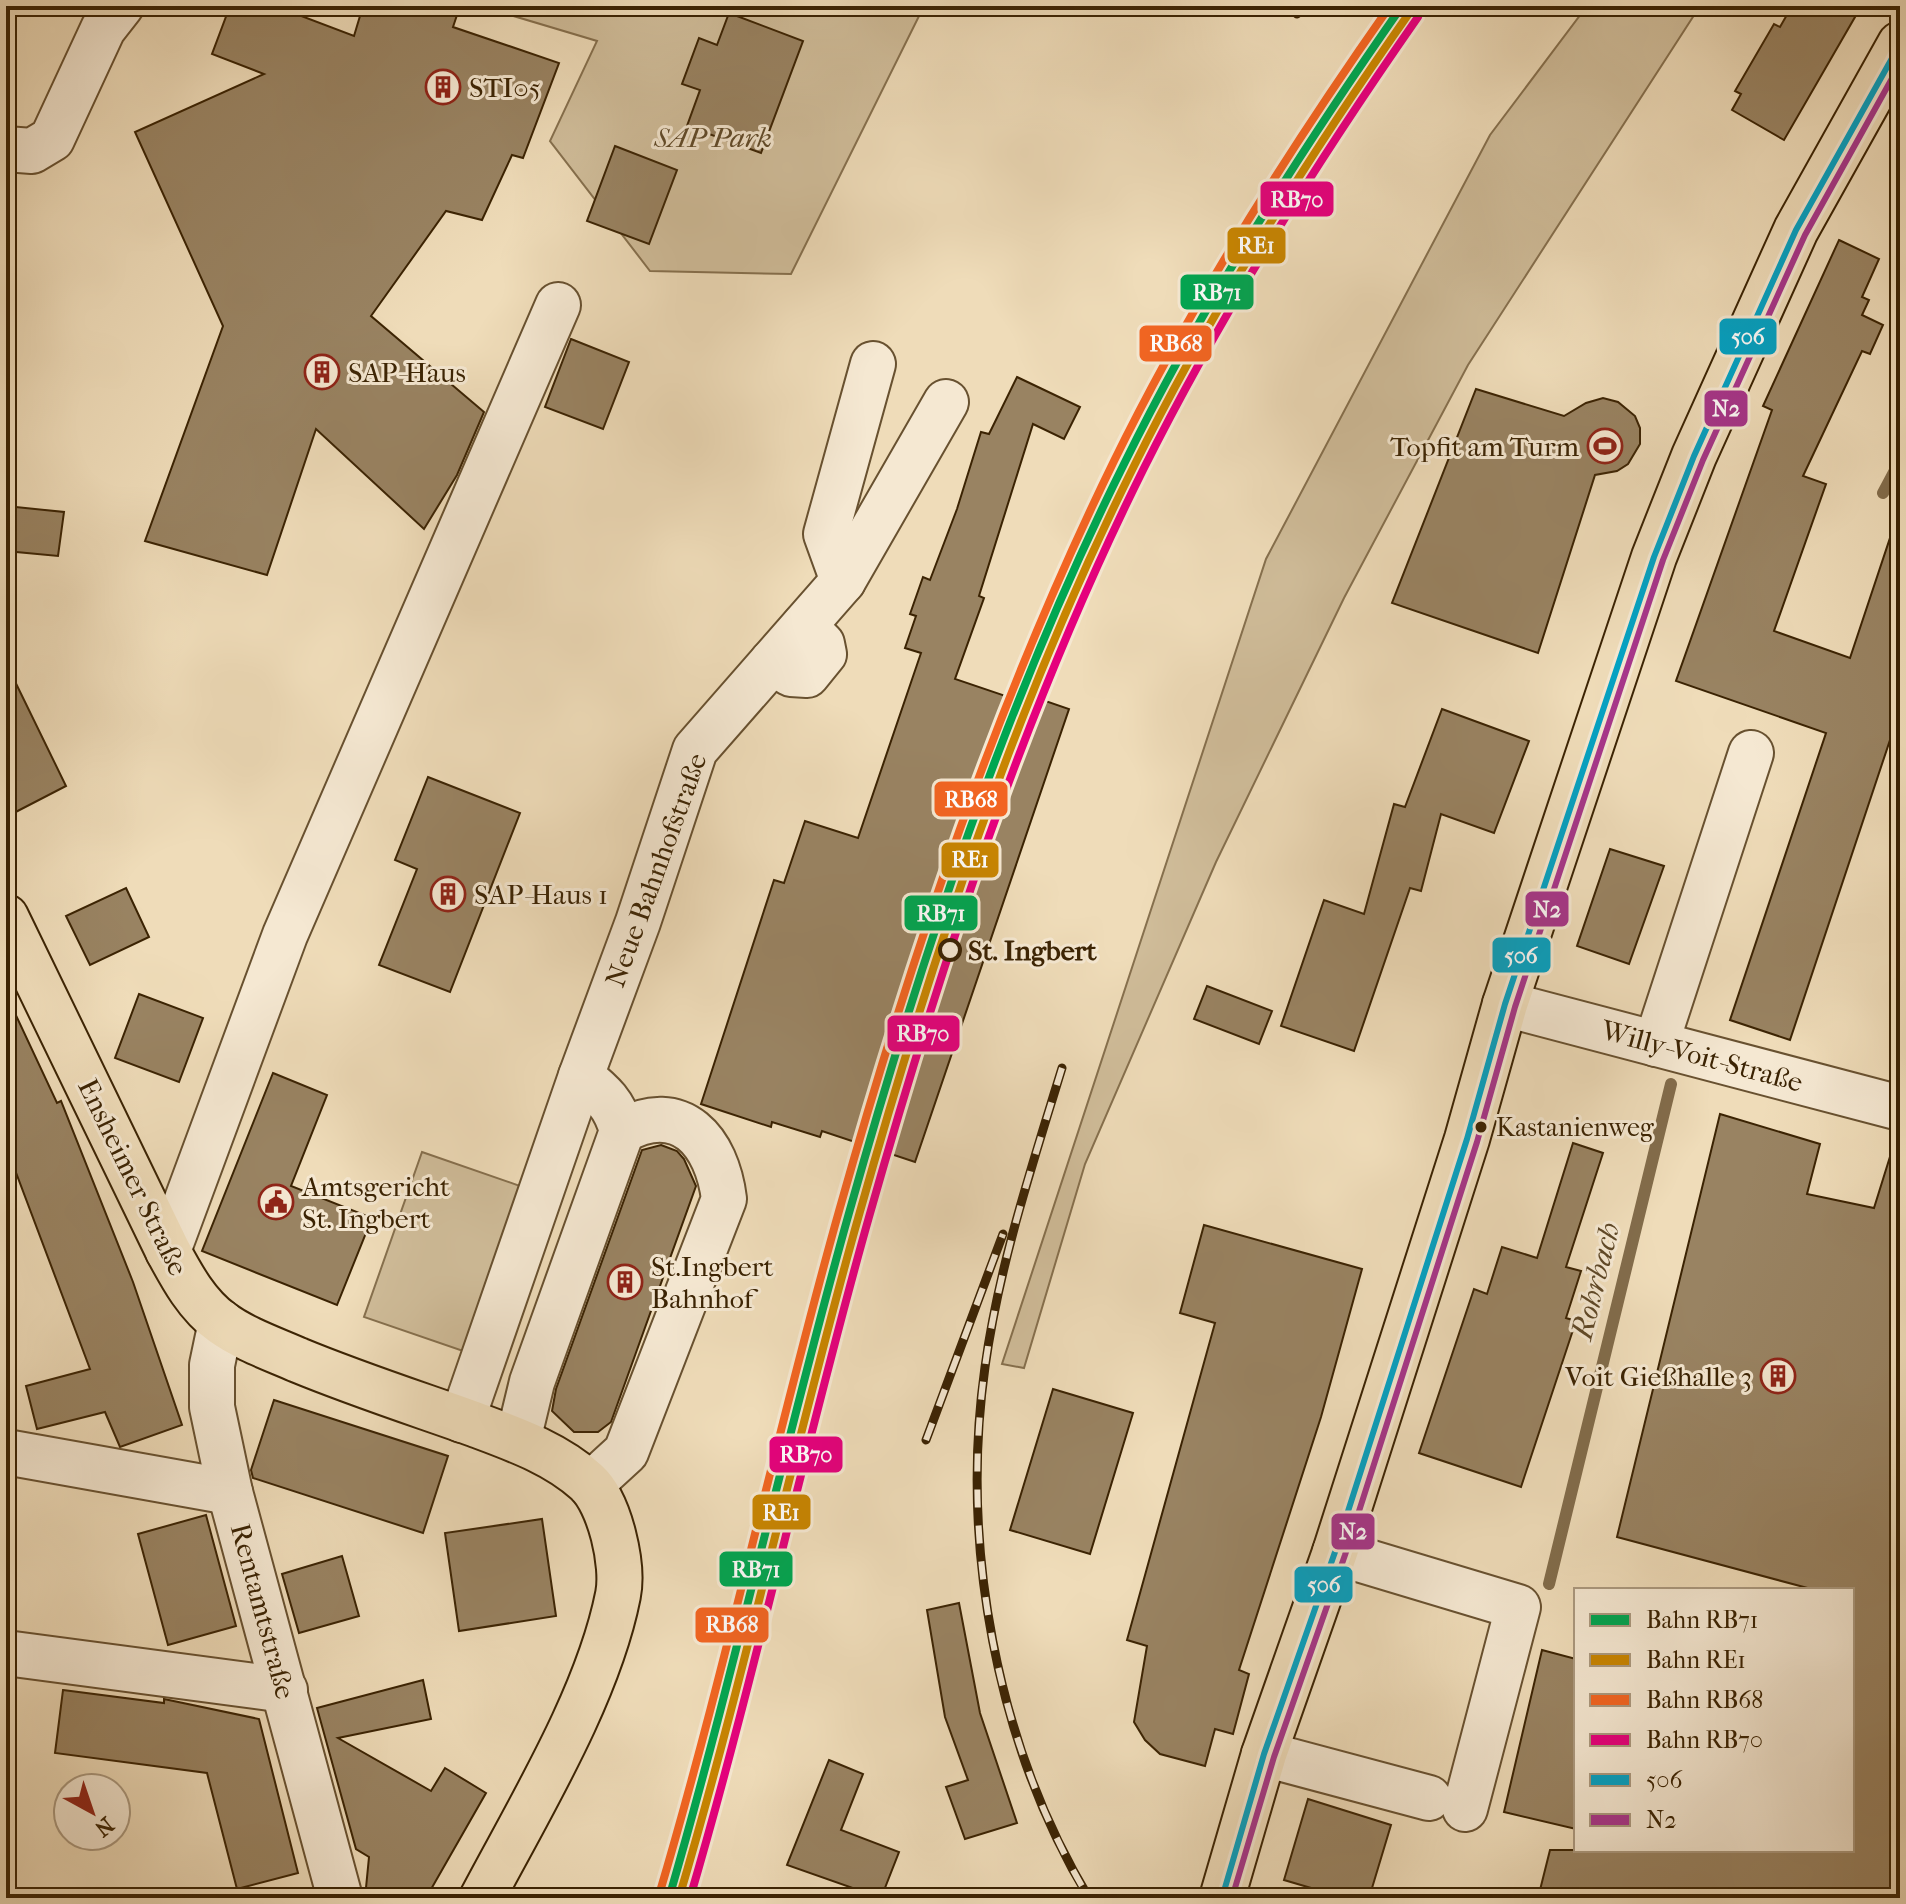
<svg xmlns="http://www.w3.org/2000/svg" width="1906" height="1904" font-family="'IM FELL French Canon',serif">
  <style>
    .green { fill: #d0bd9a; stroke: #86704e; stroke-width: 2 }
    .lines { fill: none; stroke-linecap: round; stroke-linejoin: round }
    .stream { stroke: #826c4b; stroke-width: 12 }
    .building { fill: #998362; stroke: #3b2303; stroke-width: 2 }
    .minor-casing { stroke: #685130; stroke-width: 48 }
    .major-casing { stroke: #3b2303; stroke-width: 48 }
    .minor { stroke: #f5e8d2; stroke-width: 44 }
    .major { stroke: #efdcb9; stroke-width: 44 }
    .rail-casing { stroke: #3b2303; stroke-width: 9 }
    .rail { stroke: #f5e8d2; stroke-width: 6; stroke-dasharray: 18; stroke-linecap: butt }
    .bus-1-casing { stroke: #f5e8d2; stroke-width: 12 }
    .bus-2-casing { stroke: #f5e8d2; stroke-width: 12 }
    .bus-1 { stroke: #03a2c4; stroke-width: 6 }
    .bus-2 { stroke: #a7358b; stroke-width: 6 }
    .rail-1-casing { stroke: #f5e8d2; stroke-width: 14 }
    .rail-2-casing { stroke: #f5e8d2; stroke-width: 14 }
    .rail-3-casing { stroke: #f5e8d2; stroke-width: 14 }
    .rail-4-casing { stroke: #f5e8d2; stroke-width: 14 }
    .rail-1 { stroke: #00a651; stroke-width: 8 }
    .rail-2 { stroke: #c88501; stroke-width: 8 }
    .rail-3 { stroke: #f26522; stroke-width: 8 }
    .rail-4 { stroke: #e5007d; stroke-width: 8 }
    .stop-dot { fill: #f5e8d2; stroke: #3b2303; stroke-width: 4 }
    .bus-dot { fill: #3b2303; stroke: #f5e8d2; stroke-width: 3 }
    .labels { text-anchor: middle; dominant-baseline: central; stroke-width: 6; stroke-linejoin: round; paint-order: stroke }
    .bus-label { font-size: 26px; fill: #3b2303; stroke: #f5e8d2; text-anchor: start }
    .poi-label { font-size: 28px; fill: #3b2303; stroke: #f5e8d2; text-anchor: start }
    .park-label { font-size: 28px; font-style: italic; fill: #604a29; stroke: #f5e8d2 }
    .street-label { font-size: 28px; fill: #3b2303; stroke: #f5e8d2 }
    .stop-label { font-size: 28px; font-weight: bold; fill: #3b2303; stroke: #f5e8d2; text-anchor: start }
    .water-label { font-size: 30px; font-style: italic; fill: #5f4827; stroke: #f5e8d2 }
    .line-badge { stroke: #f5e8d2; stroke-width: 3 }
    .badge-label { font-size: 22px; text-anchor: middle; font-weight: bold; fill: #fff }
  </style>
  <rect width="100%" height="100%" fill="#efdcb9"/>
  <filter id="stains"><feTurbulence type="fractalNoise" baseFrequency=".0025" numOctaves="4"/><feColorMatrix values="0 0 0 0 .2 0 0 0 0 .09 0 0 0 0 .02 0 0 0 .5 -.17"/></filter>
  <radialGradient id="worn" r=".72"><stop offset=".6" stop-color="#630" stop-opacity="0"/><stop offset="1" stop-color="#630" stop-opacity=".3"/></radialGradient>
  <!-- green -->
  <g class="green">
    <path d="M492 6H924L791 274 650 271 550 141 597 41 490 9Z"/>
    <path d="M1587 6H1700L1468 365 1344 598 1216 862 1085 1164 1024 1368 1002 1364 1266 559 1490 135Z"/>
    <path d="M422 1152 523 1187 466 1352 364 1317Z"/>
  </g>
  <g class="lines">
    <!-- stream -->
    <g class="stream">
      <path d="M1883 493 1900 461"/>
      <path d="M1549 1584 1671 1084"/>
    </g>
  </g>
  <!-- building -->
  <g class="building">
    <path d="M230 6H275L354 36 363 6H460L453 27 559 63 523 158 512 155 482 220 446 211 371 316 484 412 457 475 424 529 316 429 267 575 145 541 223 326 135 132 264 74 212 54Z"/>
    <path d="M1792 6H1836L1855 17 1784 140 1732 110 1741 94 1735 91 1774 24 1780 27Z"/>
    <path d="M729 13 803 41 761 153 687 126 700 90 682 84 699 38 717 45Z"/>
    <path d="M615 146 677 170 649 244 587 221Z"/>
    <path d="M1839 240 1879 259 1862 297 1869 300 1862 315 1883 325 1870 354 1862 351 1803 476 1826 484 1774 631 1850 658 1894 526 1900 527V710L1790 1040 1730 1020 1826 733 1676 681 1772 410 1763 406Z"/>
    <path d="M571 339 629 362 603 429 545 407Z"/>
    <path d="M1017 377 1080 407 1064 439 1033 424 979 596 984 598 955 679 1029 704 1031 696 1069 709 915 1162 822 1131 820 1137 772 1122 771 1127 701 1104 774 880 784 883 805 821 858 838 921 653 905 648 916 616 910 614 923 577 930 580 957 509 981 432 989 434Z"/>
    <path d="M1476 389 1564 416 1586 403 1603 398 1618 402 1635 416 1640 428V444L1628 464 1617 471 1595 475 1538 653 1392 603Z"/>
    <path d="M6 506 64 512 58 556 6 551Z"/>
    <path d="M6 663 66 786 6 817Z"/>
    <path d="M1442 709 1529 741 1494 833 1441 814 1421 891 1410 888 1354 1051 1281 1026 1324 900 1364 914 1394 804 1405 807Z"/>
    <path d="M428 777 520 813 450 992 379 965 417 869 395 860Z"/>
    <path d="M1610 849 1664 866 1629 964 1577 946Z"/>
    <path d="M126 888 149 937 90 965 66 916Z"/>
    <path d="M1207 986 1272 1011 1259 1044 1194 1019Z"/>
    <path d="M6 994 57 1103 61 1101 133 1282 182 1425 120 1447 105 1412 37 1429 26 1386 90 1369 6 1146Z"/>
    <path d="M139 994 203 1018 179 1082 115 1058Z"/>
    <path d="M273 1073 327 1095 291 1186 372 1218 337 1305 202 1251Z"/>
    <path d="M1720 1114 1820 1144 1807 1194 1874 1208 1893 1147 1900 1148V1898H1538L1550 1850H1852V1590H1815L1617 1537Z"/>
    <path d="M1573 1143 1603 1153 1566 1267 1581 1271 1566 1318 1576 1321 1521 1487 1419 1453 1474 1289 1487 1294 1502 1247 1537 1258Z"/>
    <path d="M661 1145 677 1151 684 1159 696 1186 611 1422 598 1432H574L552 1411 556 1389 642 1150Z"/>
    <path d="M1204 1225 1362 1269 1321 1417 1239 1670 1249 1674 1233 1734 1215 1729 1205 1766 1160 1754 1145 1740 1134 1722 1147 1646 1127 1640 1215 1323 1180 1313Z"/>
    <path d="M1053 1389 1133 1413 1090 1554 1010 1530Z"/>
    <path d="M274 1400 448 1456 423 1533 253 1478 251 1470Z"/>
    <path d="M206 1515 236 1626 168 1645 138 1534Z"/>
    <path d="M542 1519 556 1616 459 1631 445 1533Z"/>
    <path d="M342 1556 359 1616 299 1633 282 1574Z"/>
    <path d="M959 1603 980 1713 1017 1823 965 1839 946 1787 968 1780 945 1717 927 1610Z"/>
    <path d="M1542 1650 1576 1659V1829L1504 1812Z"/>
    <path d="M423 1680 431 1719 338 1738 431 1791 445 1768 486 1793 426 1898H365L369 1857 356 1849 317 1708Z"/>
    <path d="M63 1690 164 1703V1699L259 1719 298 1873 237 1889 207 1773 55 1753Z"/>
    <path d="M829 1760 863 1774 841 1830 899 1852 881 1898 787 1865Z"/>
    <path d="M1308 1799 1391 1825 1369 1898H1345L1284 1880Z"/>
  </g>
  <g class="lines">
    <!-- minor casing -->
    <g class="minor-casing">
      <g id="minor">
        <path d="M6 149 32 151 52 139 103 29 121 6"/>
        <path d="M843 581 826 534 873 364"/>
        <path d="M772 662 791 674 807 675 824 654 822 644 804 626"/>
        <path d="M1505 1004 1900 1108"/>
        <path d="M1656 1044 1751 753"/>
        <path d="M168 1251 285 935 558 305"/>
        <path d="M221 1322 212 1365V1407L230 1492 340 1898"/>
        <path d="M462 1420 581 1076 638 922 695 750 843 581 946 402"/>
        <path d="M518 1440 532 1382 622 1131C615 1104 602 1093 581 1076"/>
        <path d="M6 1452 230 1492"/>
        <path d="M590 1485 626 1452 724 1199C717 1142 681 1098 622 1131"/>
        <path d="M1335 1552 1518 1607 1465 1809"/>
        <path d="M6 1653 285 1690"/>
        <path d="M1264 1754 1429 1798"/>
      </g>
    </g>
    <!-- major casing -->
    <g class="major-casing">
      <g id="major">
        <path d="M6 917 168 1251C182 1277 197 1305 222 1323 244 1339 273 1349 298 1360 356 1384 415 1403 474 1424 514 1439 555 1453 587 1482 610 1503 624 1565 618 1595 598 1696 530 1807 482 1898"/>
        <path d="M1222 1898 1264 1754 1335 1552 1467 1139 1505 1004 1654 557 1694 456 1796 230 1900 44"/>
      </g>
    </g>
    <!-- minor -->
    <use href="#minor" class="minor"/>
    <!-- major -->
    <use href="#major" class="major"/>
    <!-- rail casing -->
    <g class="rail-casing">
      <g id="rail">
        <path d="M1297 14 1304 6"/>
        <path d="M1062 1068C1032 1166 999 1265 985 1367 960 1544 996 1744 1089 1898"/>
        <path d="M926 1440 1003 1234"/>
      </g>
    </g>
    <!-- rail -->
    <use href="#rail" class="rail"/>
    <!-- bus-1 casing -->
    <g class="bus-1-casing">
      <path id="bus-1" d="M1222 1898 1264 1754 1335 1552 1467 1139 1505 1004 1654 557 1694 456 1796 230 1900 44"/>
    </g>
    <!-- bus-2 casing -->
    <g class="bus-2-casing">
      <path id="bus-2" d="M1232 1898 1274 1757 1345 1555 1477 1142 1515 1007 1663 560 1703 460 1805 235 1900 64"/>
    </g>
    <!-- bus-1 -->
    <use href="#bus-1" class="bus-1"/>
    <!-- bus-2 -->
    <use href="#bus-2" class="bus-2"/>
    <!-- rail-1 casing -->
    <g class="rail-1-casing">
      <path id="rail-1" d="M669 1898C735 1671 785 1440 849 1213 921 957 1006 700 1125 462 1204 302 1300 152 1402 6"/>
    </g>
    <!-- rail-2 casing -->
    <g class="rail-2-casing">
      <path id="rail-2" d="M679 1898C746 1672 795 1441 859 1215 931 960 1015 704 1134 466 1213 307 1308 157 1410 12"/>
    </g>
    <!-- rail-3 casing -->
    <g class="rail-3-casing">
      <path id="rail-3" d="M659 1895C726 1669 775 1438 839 1211 911 956 997 700 1114 461 1192 302 1288 151 1390 6"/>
    </g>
    <!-- rail-4 casing -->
    <g class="rail-4-casing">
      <path id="rail-4" d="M690 1898C756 1673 805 1443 869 1217 941 963 1025 707 1143 470 1222 312 1316 163 1418 17"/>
    </g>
    <!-- rail-1 -->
    <use href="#rail-1" class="rail-1"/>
    <!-- rail-2 -->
    <use href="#rail-2" class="rail-2"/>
    <!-- rail-3 -->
    <use href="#rail-3" class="rail-3"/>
    <!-- rail-4 -->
    <use href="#rail-4" class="rail-4"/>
  </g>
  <!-- icons -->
  <defs>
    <g id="building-ring" transform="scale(1.8)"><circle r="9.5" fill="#f5e8d2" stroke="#8f2418" stroke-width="1.5"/><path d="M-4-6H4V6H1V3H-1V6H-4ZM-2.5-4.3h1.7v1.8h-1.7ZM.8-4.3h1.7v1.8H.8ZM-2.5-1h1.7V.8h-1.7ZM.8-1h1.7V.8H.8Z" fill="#8f2418"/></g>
    <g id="stadium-ring" transform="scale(1.8)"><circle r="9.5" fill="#f5e8d2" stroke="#8f2418" stroke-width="1.5"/><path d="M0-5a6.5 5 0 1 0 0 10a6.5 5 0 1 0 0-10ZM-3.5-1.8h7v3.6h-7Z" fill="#8f2418"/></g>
    <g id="civic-ring" transform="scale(1.8)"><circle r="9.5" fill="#f5e8d2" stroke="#8f2418" stroke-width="1.5"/><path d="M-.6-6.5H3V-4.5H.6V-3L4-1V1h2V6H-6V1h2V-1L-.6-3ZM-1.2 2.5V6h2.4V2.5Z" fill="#8f2418"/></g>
  </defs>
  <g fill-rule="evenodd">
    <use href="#building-ring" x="443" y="87"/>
    <use href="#building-ring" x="322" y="372"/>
    <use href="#stadium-ring" x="1605" y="446"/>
    <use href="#building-ring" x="448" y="894"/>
    <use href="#civic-ring" x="276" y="1202"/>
    <use href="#building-ring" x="625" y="1282"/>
    <use href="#building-ring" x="1778" y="1376"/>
  </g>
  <!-- markers -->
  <circle class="stop-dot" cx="950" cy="950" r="10"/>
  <circle class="bus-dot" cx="1481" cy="1127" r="7"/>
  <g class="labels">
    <!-- bus labels -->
    <g class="bus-label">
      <text x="1496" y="1127">Kastanienweg</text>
    </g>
    <!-- poi labels -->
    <g class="poi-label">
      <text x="469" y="87">STI05</text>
      <text x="348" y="372">SAP-Haus</text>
      <text x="1579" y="446" text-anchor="end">Topfit am Turm</text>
      <text x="474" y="894">SAP-Haus 1</text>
      <text x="302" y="1186">Amtsgericht<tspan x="302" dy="32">St. Ingbert</tspan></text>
      <text x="651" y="1266">St.Ingbert<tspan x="651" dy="32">Bahnhof</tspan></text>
      <text x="1752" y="1376" text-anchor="end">Voit Gießhalle 3</text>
    </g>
    <!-- park labels -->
    <g class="park-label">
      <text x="713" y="137">SAP Park</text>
    </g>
    <!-- street labels -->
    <g class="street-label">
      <text transform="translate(656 870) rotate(-70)">Neue Bahnhofstraße</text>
      <text transform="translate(1702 1056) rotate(15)">Willy-Voit-Straße</text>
      <text transform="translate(133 1177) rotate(64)">Ensheimer Straße</text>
      <text transform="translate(263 1611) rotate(75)">Rentamtstraße</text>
    </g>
    <!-- stop labels -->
    <g class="stop-label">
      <text x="968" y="950">St. Ingbert</text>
    </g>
    <!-- water labels -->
    <g class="water-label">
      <text transform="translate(1596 1281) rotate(-76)">Rohrbach</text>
    </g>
  </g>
  <g class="line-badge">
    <rect x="1259" y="180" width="76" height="38" rx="8" fill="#e5007d"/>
    <rect x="1226" y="226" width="61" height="39" rx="8" fill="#c88501"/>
    <rect x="1179" y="273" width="76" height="38" rx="8" fill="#00a651"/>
    <rect x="1718" y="317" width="60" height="39" rx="8" fill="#03a2c4"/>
    <rect x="1138" y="324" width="75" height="39" rx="8" fill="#f26522"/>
    <rect x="1703" y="389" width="46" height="39" rx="8" fill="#a7358b"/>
    <rect x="933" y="780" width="76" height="38" rx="8" fill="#f26522"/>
    <rect x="940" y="841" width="60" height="38" rx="8" fill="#c88501"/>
    <rect x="1524" y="890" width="46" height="38" rx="8" fill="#a7358b"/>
    <rect x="903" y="894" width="76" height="38" rx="8" fill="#00a651"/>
    <rect x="1491" y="936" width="61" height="38" rx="8" fill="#03a2c4"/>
    <rect x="886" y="1014" width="75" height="39" rx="8" fill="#e5007d"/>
    <rect x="768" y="1435" width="76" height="39" rx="8" fill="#e5007d"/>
    <rect x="751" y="1493" width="61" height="38" rx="8" fill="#c88501"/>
    <rect x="1330" y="1512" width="46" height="39" rx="8" fill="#a7358b"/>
    <rect x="718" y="1550" width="76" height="38" rx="8" fill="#00a651"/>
    <rect x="1293" y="1565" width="61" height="39" rx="8" fill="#03a2c4"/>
    <rect x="694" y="1606" width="76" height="38" rx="8" fill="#f26522"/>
  </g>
  <g class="badge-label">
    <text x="1297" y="207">RB70</text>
    <text x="1256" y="253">RE1</text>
    <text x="1217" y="300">RB71</text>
    <text x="1748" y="344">506</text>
    <text x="1176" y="351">RB68</text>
    <text x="1726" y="416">N2</text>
    <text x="971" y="807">RB68</text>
    <text x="970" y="867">RE1</text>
    <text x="1547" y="917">N2</text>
    <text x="941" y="921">RB71</text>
    <text x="1521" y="963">506</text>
    <text x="923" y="1041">RB70</text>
    <text x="806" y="1462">RB70</text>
    <text x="781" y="1520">RE1</text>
    <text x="1353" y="1539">N2</text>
    <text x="756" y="1577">RB71</text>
    <text x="1324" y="1592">506</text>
    <text x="732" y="1632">RB68</text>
  </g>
  <!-- margin -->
  <rect width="1906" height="1904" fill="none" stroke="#efdcb9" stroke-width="32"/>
  <rect x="8" y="8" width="1890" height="1888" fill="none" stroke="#3b2303" stroke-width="4"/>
  <rect x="16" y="16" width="1874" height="1872" fill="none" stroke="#3b2303" stroke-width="2"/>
  <!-- legend -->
  <rect x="1574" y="1588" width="280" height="264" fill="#f5e8d2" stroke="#ab997f" stroke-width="2"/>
  <rect x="1590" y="1614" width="40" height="12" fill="#00a651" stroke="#ab997f" stroke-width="2"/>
  <text x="1646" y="1628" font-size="24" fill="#3b2303">Bahn RB71</text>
  <rect x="1590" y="1654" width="40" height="12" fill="#c88501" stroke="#ab997f" stroke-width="2"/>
  <text x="1646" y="1668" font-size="24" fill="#3b2303">Bahn RE1</text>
  <rect x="1590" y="1694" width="40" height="12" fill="#f26522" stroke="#ab997f" stroke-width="2"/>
  <text x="1646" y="1708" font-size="24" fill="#3b2303">Bahn RB68</text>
  <rect x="1590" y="1734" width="40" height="12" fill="#e5007d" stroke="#ab997f" stroke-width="2"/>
  <text x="1646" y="1748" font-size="24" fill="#3b2303">Bahn RB70</text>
  <rect x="1590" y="1774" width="40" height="12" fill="#03a2c4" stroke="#ab997f" stroke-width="2"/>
  <text x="1646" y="1788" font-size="24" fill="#3b2303">506</text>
  <rect x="1590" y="1814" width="40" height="12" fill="#a7358b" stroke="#ab997f" stroke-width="2"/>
  <text x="1646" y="1828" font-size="24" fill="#3b2303">N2</text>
  <!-- north arrow -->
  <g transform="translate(92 1812) rotate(140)"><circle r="38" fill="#f5e8d2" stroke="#ab997f" stroke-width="2"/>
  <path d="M0-6L14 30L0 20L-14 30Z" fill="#8f2418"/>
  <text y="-12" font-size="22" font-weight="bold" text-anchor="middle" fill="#3b2303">N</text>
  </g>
  <rect width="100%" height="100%" filter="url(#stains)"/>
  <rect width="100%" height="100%" fill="url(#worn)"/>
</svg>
